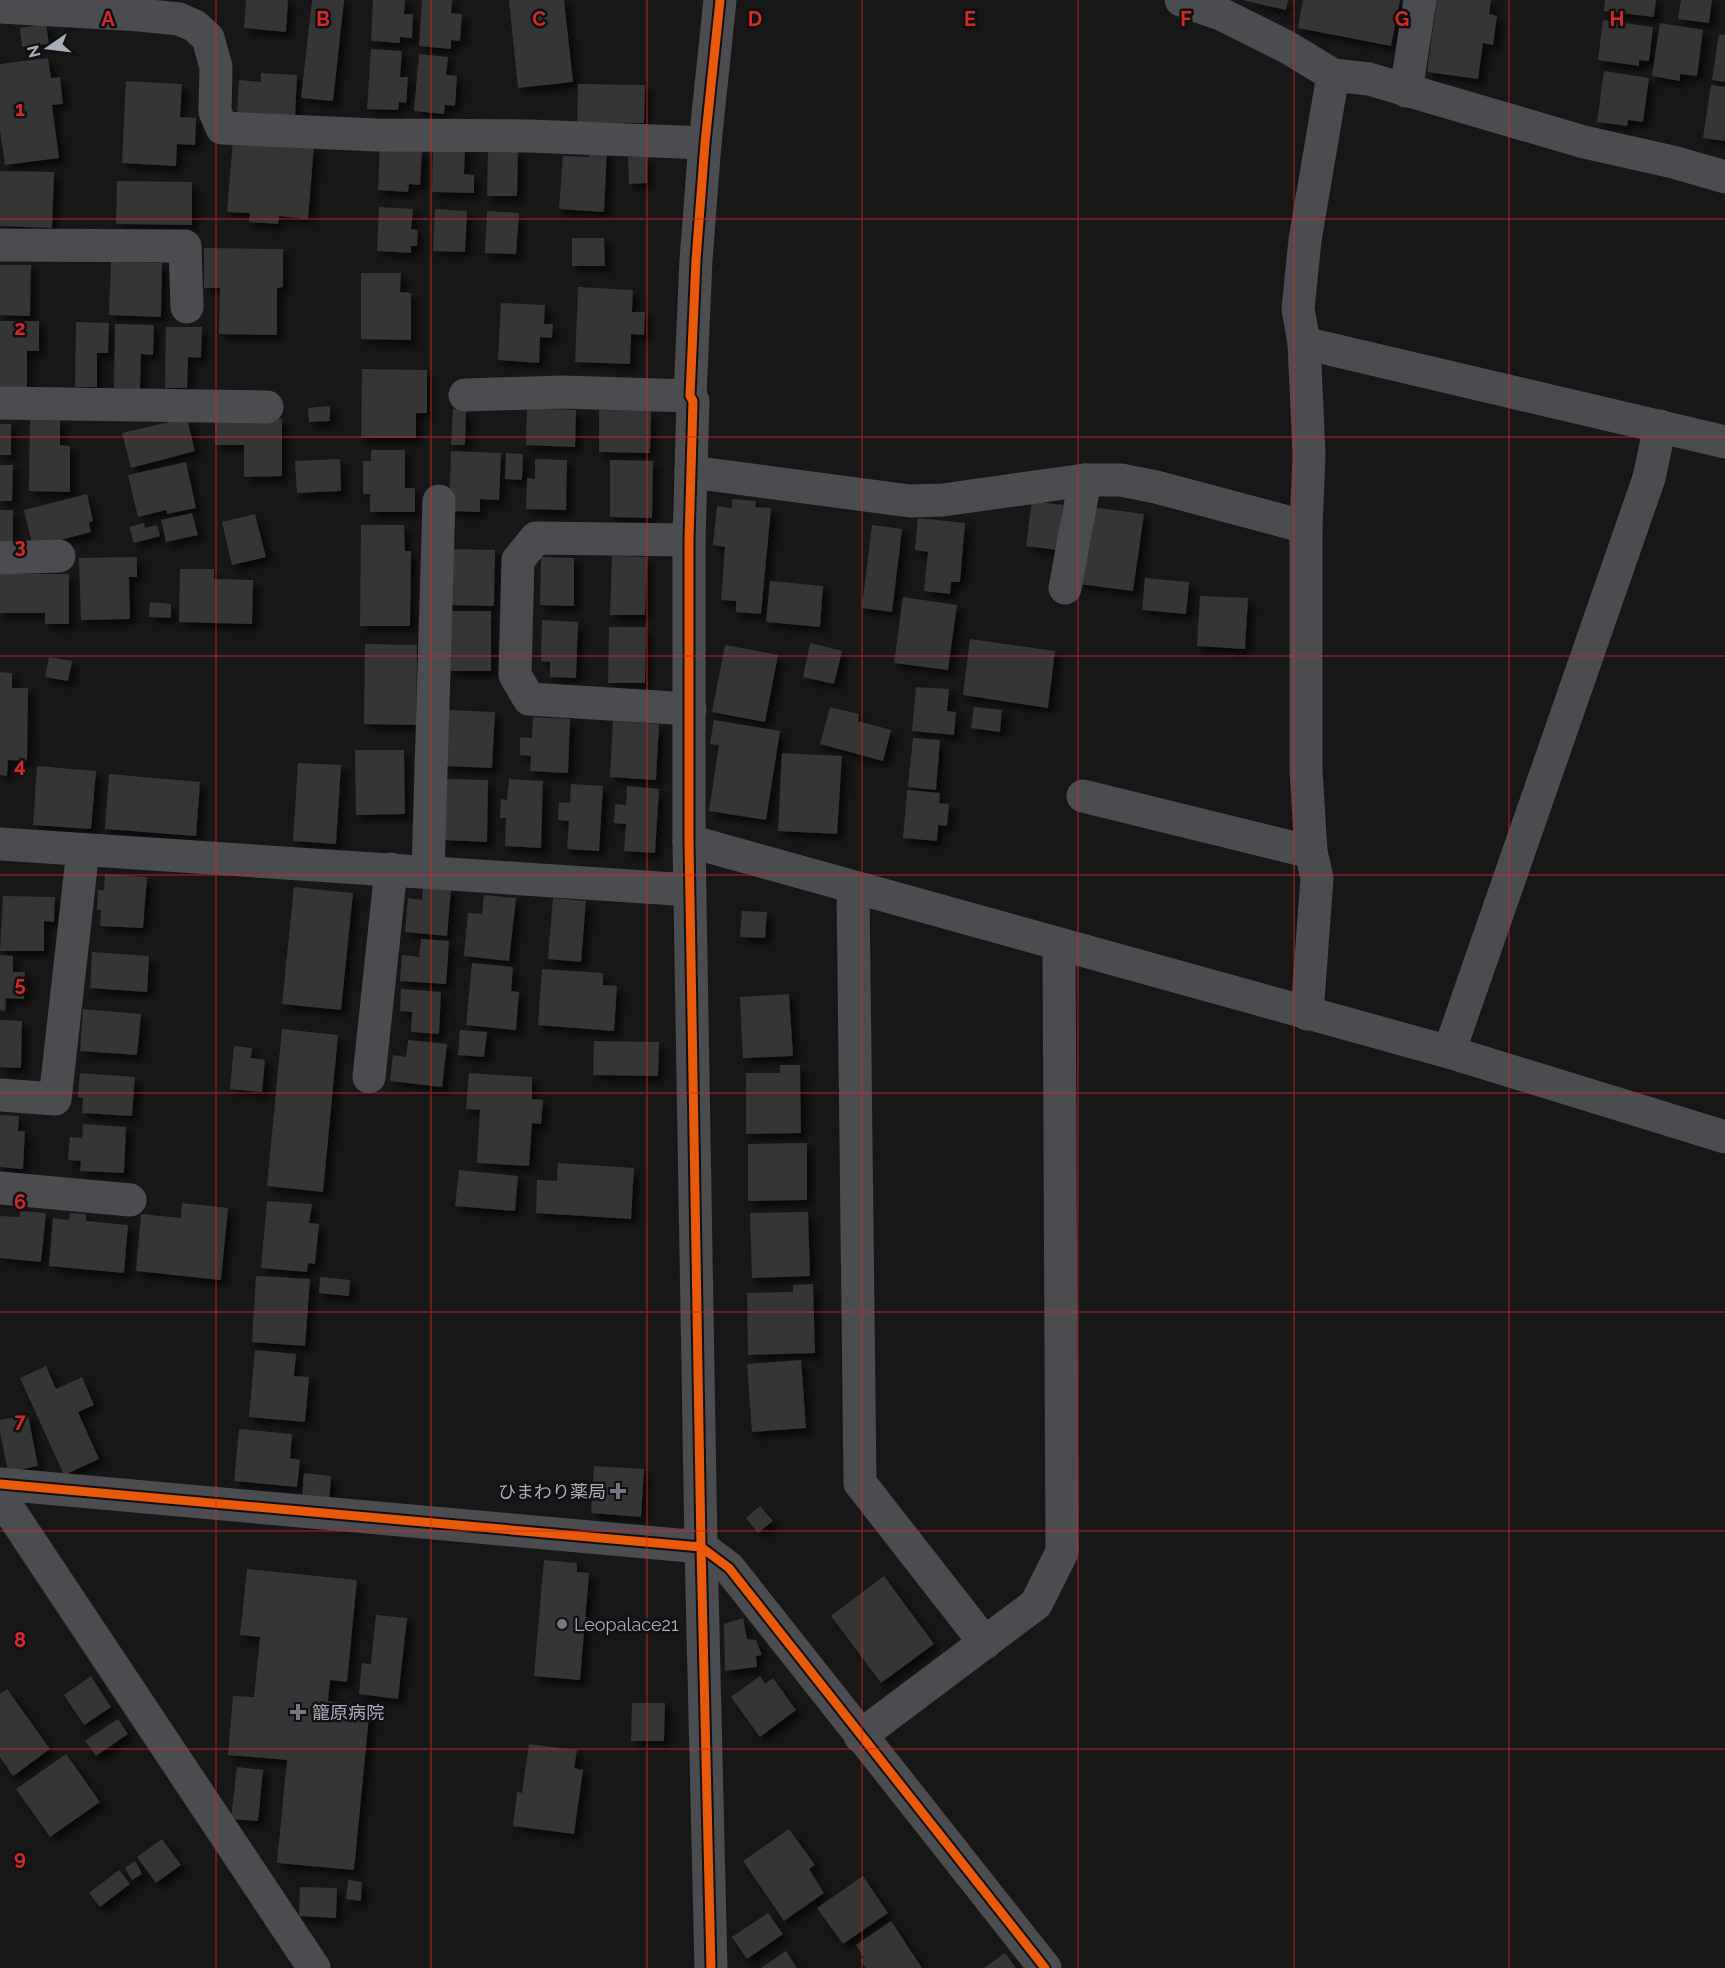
<svg xmlns="http://www.w3.org/2000/svg" width="1725" height="1968" font-family="Raleway,'Noto Sans JP',sans-serif">
  <style>
    .building { fill: #353536; filter: url(#shadow) }
    .lines { fill: none; stroke-linecap: round; stroke-linejoin: round }
    .minor { stroke: #4b4c50; stroke-width: 33 }
    .cycleway-casing { stroke: #111113; stroke-width: 13 }
    .cycleway { stroke: #e8590c; stroke-width: 9 }
    .grid { fill: none; stroke: #d62828; stroke-width: 1.5; stroke-opacity: 0.55 }
    .poi-dot { fill: #757880; stroke: #111113; stroke-width: 2 }
    .labels { text-anchor: middle; dominant-baseline: central; stroke-width: 5; stroke-linejoin: round; paint-order: stroke }
    .poi-label { font-size: 18px; fill: #a8adb8; stroke: #111113; text-anchor: start }
    .grid-label { font-size: 20px; text-anchor: middle; font-weight: bold; fill: #d62828; stroke: #111113; stroke-width: 5; stroke-linejoin: round; paint-order: stroke }
  </style>
  <defs>
    <filter id="shadow"><feDropShadow dx="5.5" dy="5.5" stdDeviation="3" flood-color="#0009"/></filter>
  </defs>
  <rect width="100%" height="100%" fill="#171717"/>
  <!-- building -->
  <g class="building">
    <path d="M246 0H288L286 32 244 28Z"/>
    <path d="M312 0H344L333 101 301 98Z"/>
    <path d="M373 0H405L404 14H413L412 38 400 37V43L371 41Z"/>
    <path d="M422 0H452L451 13 462 14 460 41 451 40V49L419 46Z"/>
    <path d="M509 0H564L573 82 518 88Z"/>
    <path d="M1242 0H1288L1286 10Z"/>
    <path d="M1303 0H1400L1391 46 1298 28Z"/>
    <path d="M1437 0H1491L1489 14 1497 16 1493 45 1483 43 1478 79 1427 72Z"/>
    <path d="M1605 0H1656L1654 17 1604 11Z"/>
    <path d="M1681 0H1712L1709 23 1678 19Z"/>
    <path d="M1603 20 1653 27 1649 61 1639 60V66L1598 60Z"/>
    <path d="M1660 23 1703 30 1697 76 1680 74V81L1652 76Z"/>
    <path d="M46 24 49 44 22 47 20 28Z"/>
    <path d="M1719 34 1725 35V82L1712 80Z"/>
    <path d="M371 49 402 51 400 77H408L406 103 399 102 398 110 367 109Z"/>
    <path d="M419 54 448 57 446 75 457 76 455 106 445 105 444 114 414 111Z"/>
    <path d="M48 58 51 78 60 77 63 104 52 105 59 158 5 165 0 130V64Z"/>
    <path d="M1604 71 1649 78 1643 122 1628 120 1627 126 1597 122Z"/>
    <path d="M261 73 297 75 295 116 237 113 239 80 261 82Z"/>
    <path d="M126 81 182 84 180 117 196 118 195 145 177 144 176 166 122 163Z"/>
    <path d="M578 84 645 85 644 123 577 122Z"/>
    <path d="M1711 85 1725 87V141L1703 138Z"/>
    <path d="M233 139 314 146 308 219 279 216 278 224 249 222 250 213 227 212Z"/>
    <path d="M380 144 422 151 420 185 409 184 408 192 378 190Z"/>
    <path d="M433 146 465 147 464 174 474 175V193L432 192Z"/>
    <path d="M590 148 607 149 604 212 559 209 563 156 589 157Z"/>
    <path d="M488 150 518 151 517 196H487Z"/>
    <path d="M628 157H647V183L629 184Z"/>
    <path d="M0 171 54 172 52 228 0 226Z"/>
    <path d="M117 181 192 182V225L116 224Z"/>
    <path d="M379 207 413 209 411 229 418 230 417 246H411V253L377 251Z"/>
    <path d="M435 209 467 211 465 252 433 251Z"/>
    <path d="M487 211 519 213 516 254 485 253Z"/>
    <path d="M572 238H604L605 266H572Z"/>
    <path d="M204 248 283 249V287L277 288V335L219 334 220 288H204Z"/>
    <path d="M111 262 162 263 161 317 109 315Z"/>
    <path d="M0 265H31L30 316 0 315Z"/>
    <path d="M361 273H401L400 292 411 293V340L361 339Z"/>
    <path d="M578 287 633 290 632 312H645L644 335 631 334 630 364 575 362Z"/>
    <path d="M501 303 545 305 544 324H553L552 338 540 337 539 363 498 360Z"/>
    <path d="M0 321H39V351H27V387H0Z"/>
    <path d="M76 322 109 323 108 353H97V387H75Z"/>
    <path d="M115 324 154 325 153 355 141 354 140 389 114 388Z"/>
    <path d="M166 327H202L201 358 188 357 187 388H165Z"/>
    <path d="M362 369 427 370V413H416V438H361Z"/>
    <path d="M330 406V421L309 422 308 408Z"/>
    <path d="M527 408 576 410 575 447 526 445Z"/>
    <path d="M453 409 466 410 465 445H451Z"/>
    <path d="M599 410 651 411 650 453 599 452Z"/>
    <path d="M187 418 195 451 131 468 122 433Z"/>
    <path d="M30 419H60V445L70 446V492L29 491Z"/>
    <path d="M215 419H282V476L244 477V445H215Z"/>
    <rect x="0" y="424" width="11" height="31"/>
    <path d="M371 450H405V488H415V512H370V494H363V461H371Z"/>
    <path d="M451 451 501 453 499 500 480 499V512L449 511Z"/>
    <path d="M506 453 523 454 522 480 505 479Z"/>
    <path d="M340 459 341 491 297 493 295 461Z"/>
    <path d="M535 459 567 460 566 510 526 509 527 478 535 479Z"/>
    <path d="M610 460 653 461 652 518 610 517Z"/>
    <path d="M186 462 196 508 167 514 166 510 138 517 128 475Z"/>
    <path d="M0 465H13L12 501H0Z"/>
    <path d="M87 494 93 521 89 522 91 532 33 547 24 510Z"/>
    <path d="M732 499 756 501 755 507 771 508 761 614 736 612V601L721 600 725 547 713 545 717 506 732 508Z"/>
    <path d="M1032 501 1063 505 1057 550 1026 546Z"/>
    <path d="M1090 507 1144 514 1133 591 1079 584Z"/>
    <rect x="0" y="510" width="13" height="35"/>
    <path d="M192 513 198 535 166 542 161 520Z"/>
    <path d="M255 514 266 557 232 565 222 522Z"/>
    <path d="M918 518 965 523 960 582H951L950 594 924 591 928 552 915 550Z"/>
    <path d="M144 523 145 528 157 525 160 536 134 543 129 527Z"/>
    <path d="M361 525H404L405 551H411L410 626H360Z"/>
    <path d="M872 525 902 529 892 612 862 608Z"/>
    <path d="M450 549 495 550 494 606 449 605Z"/>
    <path d="M612 556 647 557 645 615H610Z"/>
    <path d="M137 557V577H129L130 619 81 620 79 558Z"/>
    <path d="M541 557 574 558V606L540 605Z"/>
    <path d="M180 569H214V579L253 580 252 624 179 622Z"/>
    <path d="M0 574H69V624H45V613H0Z"/>
    <path d="M1145 578 1189 582 1186 614 1142 610Z"/>
    <path d="M770 581 823 586 820 627 766 622Z"/>
    <path d="M1200 596 1248 598 1245 649 1197 646Z"/>
    <path d="M903 597 957 605 948 670 894 663Z"/>
    <path d="M150 602 171 604V618L149 617Z"/>
    <path d="M447 611H491V671H448Z"/>
    <path d="M542 620 578 622 576 678 550 677V662L541 661Z"/>
    <path d="M609 627H646L645 683H608Z"/>
    <path d="M970 639 1055 651 1048 708 963 695Z"/>
    <path d="M810 643 842 651 834 684 803 677Z"/>
    <path d="M365 644 417 645 416 725 364 724Z"/>
    <path d="M725 645 778 655 765 722 712 712Z"/>
    <path d="M49 657 72 661 68 681 45 677Z"/>
    <path d="M0 672 12 673V688H28L27 761 8 760 7 776 0 775Z"/>
    <path d="M916 687 949 689 947 711 956 712 954 735 912 731Z"/>
    <path d="M830 707 859 714 858 721 891 730 883 761 820 744Z"/>
    <path d="M974 707 1002 710 1000 732 971 728Z"/>
    <path d="M449 710 495 712 492 768 446 766Z"/>
    <path d="M533 717 570 719 568 773 530 771 531 756 520 755V737L532 738Z"/>
    <path d="M714 720 780 731 766 820 709 811 719 745 710 744Z"/>
    <path d="M613 721 659 724 656 780 610 777Z"/>
    <path d="M913 738 940 740 936 790 908 787Z"/>
    <path d="M355 750H404L405 814 356 815Z"/>
    <path d="M782 753 842 756 837 834 778 831Z"/>
    <path d="M298 763 341 765 336 844 293 841Z"/>
    <path d="M37 766 96 771 91 829 33 825Z"/>
    <path d="M109 774 200 782 196 836 105 829Z"/>
    <path d="M445 779 488 780 487 842 444 840Z"/>
    <path d="M509 779 543 781 541 848 505 846 506 818H500L501 799 507 800Z"/>
    <path d="M571 784 603 786 599 851 567 849 569 821 558 820 559 802 570 803Z"/>
    <path d="M627 786 659 789 655 853 624 851 626 824 614 823 615 804 626 805Z"/>
    <path d="M907 790 940 793 939 803 949 804 947 826 938 825 937 841 903 838Z"/>
    <path d="M105 874 147 877 143 928 100 926 101 910H97L98 890H104Z"/>
    <path d="M423 886 451 889 447 936 405 932 408 898 422 900Z"/>
    <path d="M294 887 353 893 341 1010 282 1004Z"/>
    <path d="M484 895 516 898 509 961 464 956 468 913 482 914Z"/>
    <path d="M3 896 55 897 54 922 44 921V951H0Z"/>
    <path d="M553 898 586 901 581 962 548 959Z"/>
    <path d="M742 911 767 912 765 938 740 937Z"/>
    <path d="M421 939 449 941 446 984 400 981 402 955 419 957Z"/>
    <path d="M92 952 149 956 147 992 90 988Z"/>
    <path d="M0 955 13 956V972H25L24 999 6 998 5 1011 0 1010Z"/>
    <path d="M472 963 513 967 511 991 519 992 516 1030 466 1025Z"/>
    <path d="M542 969 603 973V985L617 986 614 1031 538 1025Z"/>
    <path d="M401 989 441 992 439 1034 411 1032 412 1012 400 1011Z"/>
    <path d="M789 994 793 1056 743 1058 740 997Z"/>
    <path d="M83 1009 141 1014 137 1055 80 1051Z"/>
    <path d="M0 1020 22 1021 21 1068 0 1067Z"/>
    <path d="M282 1029 338 1035 323 1192 267 1186Z"/>
    <path d="M460 1030 487 1032 484 1057 458 1055Z"/>
    <path d="M408 1040 447 1044 442 1087 390 1081 393 1055 406 1057Z"/>
    <path d="M594 1041 659 1042 658 1076 593 1075Z"/>
    <path d="M234 1046 252 1048 251 1058 265 1060 262 1092 230 1089Z"/>
    <path d="M780 1065H800L801 1133 746 1134V1073H780Z"/>
    <path d="M80 1073 135 1077 132 1116 82 1113 83 1098 78 1097Z"/>
    <path d="M469 1073 532 1077V1099L543 1100 541 1124 532 1123 529 1166 477 1163 480 1110 466 1109Z"/>
    <path d="M0 1115 19 1116 18 1131H25L23 1169 0 1167Z"/>
    <path d="M83 1124 126 1127 124 1173 80 1171 81 1161 68 1160 70 1137 82 1138Z"/>
    <path d="M807 1143V1200L748 1201V1144Z"/>
    <path d="M558 1163 634 1168 631 1219 536 1213 537 1180 557 1181Z"/>
    <path d="M459 1170 518 1176 515 1211 455 1206Z"/>
    <path d="M267 1201 312 1204 309 1223 319 1224 315 1264 308 1263 307 1272 261 1268Z"/>
    <path d="M182 1203 228 1208 221 1280 136 1271 141 1214 181 1218Z"/>
    <path d="M20 1211 46 1213 41 1262 0 1258V1216L20 1217Z"/>
    <path d="M808 1212 810 1276 752 1278 750 1213Z"/>
    <path d="M70 1213 86 1214V1221L128 1225 124 1273 49 1266 53 1218 69 1220Z"/>
    <path d="M256 1276 310 1279 305 1346 252 1342Z"/>
    <path d="M320 1277 350 1280 349 1296 319 1293Z"/>
    <path d="M813 1284 815 1353 748 1355 747 1293 793 1292V1285Z"/>
    <path d="M255 1350 296 1354 294 1376 309 1377 305 1422 249 1417Z"/>
    <path d="M801 1360 806 1428 752 1432 747 1364Z"/>
    <path d="M46 1366 56 1389 82 1377 94 1405 78 1412 99 1459 64 1475 20 1378Z"/>
    <path d="M28 1415 38 1466 8 1472 0 1432V1420Z"/>
    <path d="M239 1429 292 1434 290 1458 300 1460 297 1487 234 1481Z"/>
    <path d="M594 1466 644 1469 641 1517 591 1513Z"/>
    <path d="M304 1473 331 1476 329 1503 302 1500Z"/>
    <path d="M760 1506 773 1521 758 1533 746 1518Z"/>
    <path d="M544 1560 577 1563V1572L589 1573 580 1680 534 1676Z"/>
    <path d="M247 1569 357 1580 347 1682 330 1680 328 1701 370 1706 354 1870 277 1863 287 1760 228 1755 233 1696 254 1697 260 1637 240 1635Z"/>
    <path d="M884 1576 934 1644 881 1683 831 1616Z"/>
    <path d="M376 1615 407 1618 398 1699 359 1694 362 1663 371 1664Z"/>
    <path d="M743 1618 747 1639 756 1640 762 1655 756 1656 757 1667 725 1671 724 1624Z"/>
    <path d="M91 1676 111 1707 84 1725 64 1695Z"/>
    <path d="M760 1676 765 1684 773 1678 796 1710 760 1737 731 1697Z"/>
    <path d="M7 1689 50 1749 13 1776 0 1757V1694Z"/>
    <path d="M632 1703H665L664 1741H631Z"/>
    <path d="M118 1719 128 1734 96 1756 85 1741Z"/>
    <path d="M529 1744 577 1750 574 1768 583 1770 574 1834 513 1826 517 1792 522 1793Z"/>
    <path d="M66 1754 100 1802 50 1837 16 1789Z"/>
    <path d="M237 1767 263 1770 258 1821 231 1819Z"/>
    <path d="M789 1829 815 1865 809 1869 824 1893 784 1921 743 1861Z"/>
    <path d="M162 1839 181 1865 156 1883 137 1857Z"/>
    <path d="M135 1861 142 1874 132 1880 125 1868Z"/>
    <path d="M119 1870 130 1884 100 1907 89 1893Z"/>
    <path d="M863 1876 888 1913 843 1944 817 1908Z"/>
    <path d="M348 1880 362 1882 361 1901 346 1899Z"/>
    <path d="M300 1887 337 1888 336 1918 299 1916Z"/>
    <path d="M768 1913 783 1934 747 1959 732 1937Z"/>
    <path d="M891 1921 922 1968H866L860 1960 864 1958 856 1945Z"/>
    <path d="M786 1951 797 1968H761Z"/>
    <path d="M1005 1953 1016 1968H984Z"/>
  </g>
  <g class="lines">
    <!-- minor -->
    <g class="minor">
      <path d="M1181 0 1223 15 1287 47 1333 75 1369 79 1584 142 1673 162 1725 177"/>
      <path d="M0 7 140 15 179 19 195 26 208 38 216 67 215 112 222 128 376 135 530 136 705 143"/>
      <path d="M1406 91 1420 0"/>
      <path d="M0 245 185 246 187 307"/>
      <path d="M1304 343 1725 442"/>
      <path d="M465 395 562 392 690 396"/>
      <path d="M0 403 267 407"/>
      <path d="M691 472 910 501 943 500 1085 480H1121L1156 487 1306 527"/>
      <path d="M689 540 536 538 518 560 515 675 529 699 690 709"/>
      <path d="M0 558 59 556"/>
      <path d="M1065 588 1085 480"/>
      <path d="M1083 796 1311 852"/>
      <path d="M689 841 1449 1052 1725 1137"/>
      <path d="M0 844 690 890"/>
      <path d="M428 871 439 501"/>
      <path d="M853 888 860 1483 985 1643"/>
      <path d="M1307 1014 1317 878 1311 852 1306 770V527L1309 455 1304 343 1298 309 1305 240 1333 75"/>
      <path d="M1449 1052 1649 478 1660 426"/>
      <path d="M369 1077 391 869"/>
      <path d="M0 1095 55 1099 83 850"/>
      <path d="M0 1188 130 1200"/>
      <path d="M0 1484 701 1547 729 1568 1045 1968"/>
      <path d="M0 1496 314 1968"/>
      <path d="M860 1736 1036 1604 1062 1552 1059 944"/>
      <path d="M711 1968 701 1547 689 841V540L693 401 690 396 696 260 705 143 720 0"/>
    </g>
    <!-- cycleway casing -->
    <g class="cycleway-casing">
      <g id="cycleway">
        <path d="M0 1484 701 1547 729 1568 1045 1968"/>
        <path d="M711 1968 701 1547 689 841V540L693 401 690 396 696 260 705 143 720 0"/>
      </g>
    </g>
    <!-- cycleway -->
    <use href="#cycleway" class="cycleway"/>
  </g>
  <!-- grid -->
  <path class="grid" d="M216 0V1968M431 0V1968M647 0V1968M862 0V1968M1078 0V1968M1294 0V1968M1509 0V1968M0 219H1725M0 437H1725M0 656H1725M0 875H1725M0 1093H1725M0 1312H1725M0 1531H1725M0 1749H1725"/>
  <!-- markers -->
  <g class="poi-dot">
    <path d="M615 1482h6v6h6v6h-6v6h-6v-6h-6v-6h6z"/>
    <circle cx="562" cy="1624" r="6"/>
    <path d="M295 1703h6v6h6v6h-6v6h-6v-6h-6v-6h6z"/>
  </g>
  <g class="labels">
    <!-- poi labels -->
    <g class="poi-label">
      <text x="606" y="1491" text-anchor="end">ひまわり薬局</text>
      <text x="574" y="1624">Leopalace21</text>
      <text x="312" y="1712">籠原病院</text>
    </g>
  </g>
  <g class="grid-label">
    <text x="108" y="26">A</text>
    <text x="323" y="26">B</text>
    <text x="539" y="26">C</text>
    <text x="755" y="26">D</text>
    <text x="970" y="26">E</text>
    <text x="1186" y="26">F</text>
    <text x="1402" y="26">G</text>
    <text x="1617" y="26">H</text>
    <text x="20" y="116">1</text>
    <text x="20" y="335">2</text>
    <text x="20" y="553">3</text>
    <text x="20" y="772">4</text>
    <text x="20" y="991">5</text>
    <text x="20" y="1209">6</text>
    <text x="20" y="1428">7</text>
    <text x="20" y="1647">8</text>
    <text x="20" y="1865">9</text>
  </g>
  <!-- north arrow -->
  <g transform="translate(48 48) rotate(256)" stroke="#111113" stroke-width="4.5" paint-order="stroke">
  <path d="M0-4.5L10 22L0 15L-10 22Z" fill="#a8adb8"/>
  <text y="-9" font-size="16" font-weight="bold" text-anchor="middle" fill="#a8adb8">N</text>
  </g>
</svg>
